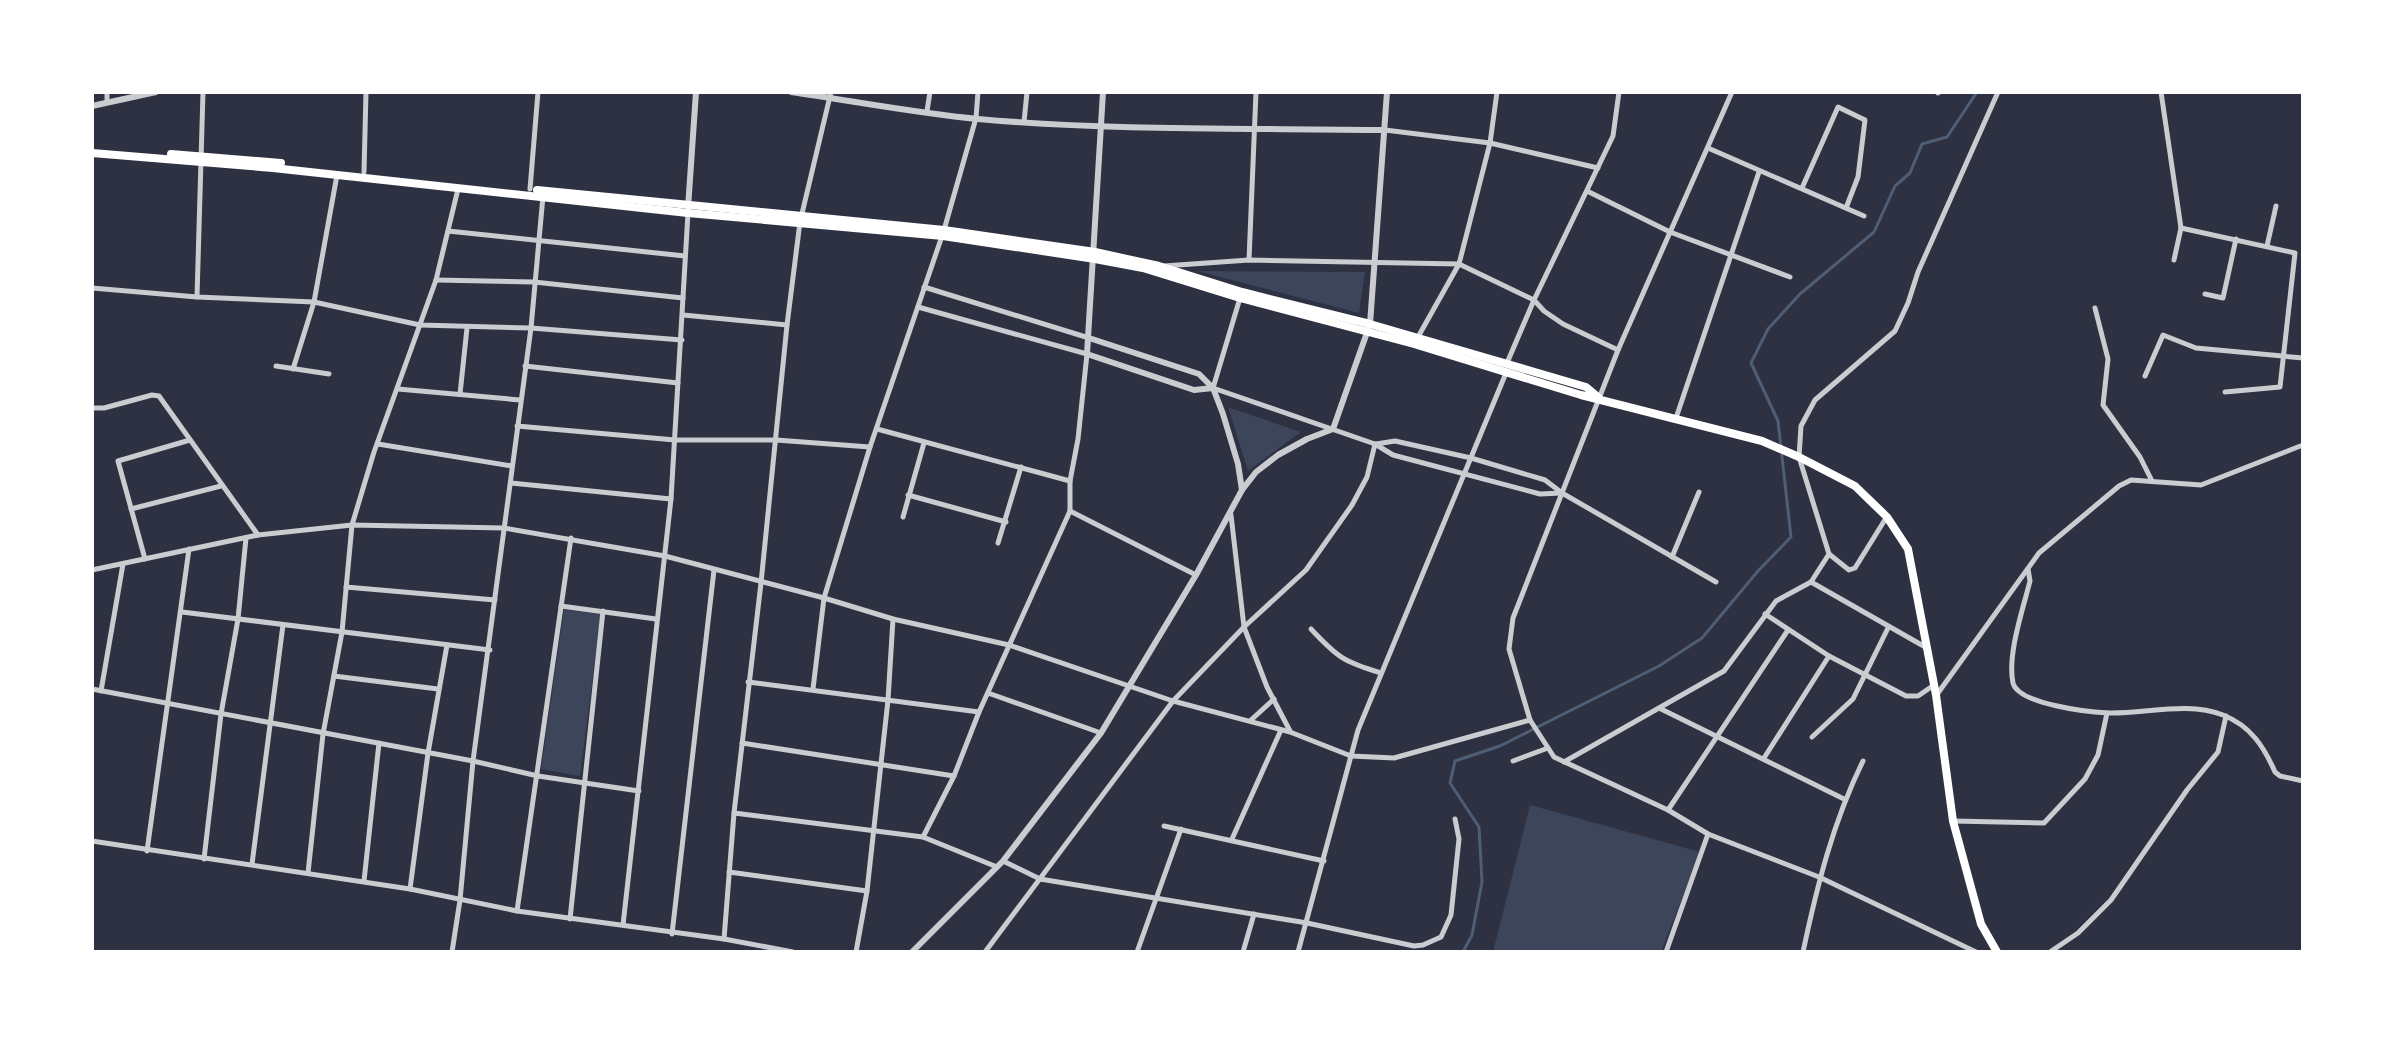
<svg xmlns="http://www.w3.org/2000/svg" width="2395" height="1044" font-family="'DM Sans',sans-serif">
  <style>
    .green { fill: #3c4559 }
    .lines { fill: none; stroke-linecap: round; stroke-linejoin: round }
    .stream { stroke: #4f5d75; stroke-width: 3 }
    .minor { stroke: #caccd0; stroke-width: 5 }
    .tertiary { stroke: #caccd0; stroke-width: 6 }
    .primary { stroke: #fff; stroke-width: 8 }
  </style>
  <rect width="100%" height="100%" fill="#2d3142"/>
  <!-- green -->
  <g class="green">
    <path d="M1197 271 1365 272 1359 313Z"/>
    <path d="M1228 407 1301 432 1248 471Z"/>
    <path d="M564 610 601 614 580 776 541 769Z"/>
    <path d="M1530 805 1697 851 1699 855 1661 952H1493Z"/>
  </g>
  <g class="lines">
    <!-- stream -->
    <path class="stream" d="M1463 952 1472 935 1482 882 1479 827 1450 783 1455 761 1500 746 1659 666 1702 638 1758 571 1791 537 1778 421 1751 363 1768 329 1800 294 1874 232 1895 186 1910 173 1922 144 1947 137 1977 92"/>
    <!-- minor -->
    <g class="minor">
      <path d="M107 92V102"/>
      <path d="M1732 92 1618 350 1513 618 1509 649 1530 720 1554 757 1668 810 1708 834 1819 877 1976 952"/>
      <path d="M2161 92 2181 228 2174 260"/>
      <path d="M1938 93V92"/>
      <path d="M927 111 930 92"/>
      <path d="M1024 122 1027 92"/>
      <path d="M1385 130 1490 143 1598 168"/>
      <path d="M1708 148 1864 216"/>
      <path d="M364 172 366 92"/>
      <path d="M1802 188 1838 107 1865 120 1858 177 1846 208"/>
      <path d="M530 189 538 92"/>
      <path d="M1587 191 1670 232 1790 277"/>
      <path d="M2181 228 2295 253 2280 387 2225 392"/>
      <path d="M944 230 976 118 978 92"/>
      <path d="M448 231 685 256"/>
      <path d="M2267 246 2276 206"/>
      <path d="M1249 260 1256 92"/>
      <path d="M1164 266 1249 260 1459 264 1534 300 1544 311 1563 324 1618 350"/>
      <path d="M436 280 534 282 683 298"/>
      <path d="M924 287 1089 338"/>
      <path d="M92 288 197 297 314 302 420 325 531 328 682 340"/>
      <path d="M2205 294 2223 298 2236 239"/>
      <path d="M197 297 203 92"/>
      <path d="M1240 298 1213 388 1375 444 1393 455 1540 494 1562 493"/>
      <path d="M918 307 1087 354 1078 439 1070 481V511L979 712 954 776 923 837"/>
      <path d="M2095 308 2108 359 2103 405 2140 457 2152 481"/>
      <path d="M683 315 787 325"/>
      <path d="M1418 337 1459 264 1490 143 1497 92"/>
      <path d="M1507 363 1534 300 1613 136 1619 92"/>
      <path d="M276 366 329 374"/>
      <path d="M525 366 678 383"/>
      <path d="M293 369 314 302 337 175"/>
      <path d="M2145 376 2163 335 2196 348 2303 358"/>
      <path d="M398 389 520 400"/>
      <path d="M460 394 467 328"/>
      <path d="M92 408H104L152 395 159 396 258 535"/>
      <path d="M1676 418 1759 172"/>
      <path d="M517 426 675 440H776L870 447"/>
      <path d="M877 429 1070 481"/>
      <path d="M378 444 512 466"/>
      <path d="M1376 444 1395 441 1471 458 1545 480 1562 493 1716 582"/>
      <path d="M511 483 671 499"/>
      <path d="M908 495 1006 522"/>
      <path d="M131 509 221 486"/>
      <path d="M1070 511 1196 575"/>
      <path d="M1231 515 1244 627 1267 687 1290 731"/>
      <path d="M903 517 924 443"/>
      <path d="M998 543 1021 467"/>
      <path d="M1829 554 1849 570 1855 568 1886 518"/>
      <path d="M1672 557 1699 492"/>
      <path d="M145 559 118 461 190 440"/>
      <path d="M2028 569 2030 581C2023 609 2007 655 2013 683 2018 704 2088 712 2108 713 2146 714 2187 701 2223 715 2251 726 2264 747 2275 772L2280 776 2303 781"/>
      <path d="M92 570 258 535 352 525 504 528 665 556 824 598 893 619 1009 645 1173 701 1290 732 1351 756 1394 758 1530 720"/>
      <path d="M1811 582 1927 648"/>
      <path d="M346 587 495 600"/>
      <path d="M561 606 656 619"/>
      <path d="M182 612 490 650"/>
      <path d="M1765 614 1829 656 1906 696H1918L1934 685"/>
      <path d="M1311 629C1337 657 1344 662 1381 673"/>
      <path d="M334 676 438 689"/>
      <path d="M748 682 979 712"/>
      <path d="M92 689 473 761 538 776 639 791"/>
      <path d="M813 689 824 598 870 447 942 236"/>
      <path d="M101 691 123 564"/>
      <path d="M988 693 1101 733"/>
      <path d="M1938 693 2039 553 2119 486 2131 480 2201 485 2303 445"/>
      <path d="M1659 708 1844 799"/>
      <path d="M1251 720 1274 699"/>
      <path d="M1812 737 1853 699 1888 628"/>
      <path d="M742 743 954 776"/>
      <path d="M1764 758 1829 656"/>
      <path d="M1513 761 1548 748"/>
      <path d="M1564 762 1724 671 1776 601 1811 582 1829 554 1799 457 1801 426 1815 400 1895 331 1908 303 1918 272 1998 92"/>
      <path d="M1668 810 1788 630"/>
      <path d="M734 813 923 837 997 867"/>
      <path d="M1953 821 2044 823 2085 779 2098 755 2107 713"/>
      <path d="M1164 826 1324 861"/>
      <path d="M1232 839 1281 730"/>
      <path d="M92 841 410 889 517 911 724 939 793 952"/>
      <path d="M147 851 189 549"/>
      <path d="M204 859 221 714 238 619 246 538"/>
      <path d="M1003 861 1040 879 1307 923 1414 946 1423 945 1441 937 1451 915 1459 839 1455 819"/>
      <path d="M252 864 283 625"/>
      <path d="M729 872 867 891"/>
      <path d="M308 873 323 734 342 632 352 525 374 452 436 280 458 189"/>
      <path d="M364 881 379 743"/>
      <path d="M410 889 428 753 447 645"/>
      <path d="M517 911 571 538"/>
      <path d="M570 919 603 611"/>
      <path d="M623 925 671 499 688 213"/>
      <path d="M672 934 714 570"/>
      <path d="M724 939 734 813 761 583 787 325 800 222 831 92"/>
      <path d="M452 952 460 900 473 761 531 328 543 196"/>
      <path d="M856 952 867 891 888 700 893 619"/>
      <path d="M985 952 1173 701 1244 627 1306 570 1352 505 1367 477 1375 444"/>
      <path d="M1137 952 1181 829"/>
      <path d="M1243 952 1254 914"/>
      <path d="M1298 952 1358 730 1506 373"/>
      <path d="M1666 952 1708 834"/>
      <path d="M1803 952C1817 886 1833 822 1863 761"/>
      <path d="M2050 952 2078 933 2111 900 2187 790 2218 752 2226 716"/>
    </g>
    <!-- tertiary -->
    <g class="tertiary">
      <path d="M791 92C853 101 916 113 978 119 1113 131 1249 128 1385 130"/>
      <path d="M1103 92 1087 354 1194 390 1213 388"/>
      <path d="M92 106 156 92"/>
      <path d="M688 208 696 92"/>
      <path d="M1089 338 1199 374 1213 388 1223 414 1238 464 1242 490"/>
      <path d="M912 952 1003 861 1101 733 1196 575 1242 490 1256 472 1278 455 1307 439 1333 429 1370 324 1387 92"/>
    </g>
    <!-- primary -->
    <g class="primary">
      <path d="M92 153 273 168 688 213 943 236 1095 259 1143 268 1240 298 1414 344 1581 395 1762 441 1799 457 1855 486 1887 517 1908 549 1936 695 1953 821 1981 924 1997 952"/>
      <path d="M171 154 281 163"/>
      <path d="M537 190 944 230 1095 252 1159 266 1242 292 1370 324 1586 387 1598 397"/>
    </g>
  </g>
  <!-- border -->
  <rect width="2395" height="1044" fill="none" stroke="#ffffff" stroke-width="188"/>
</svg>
